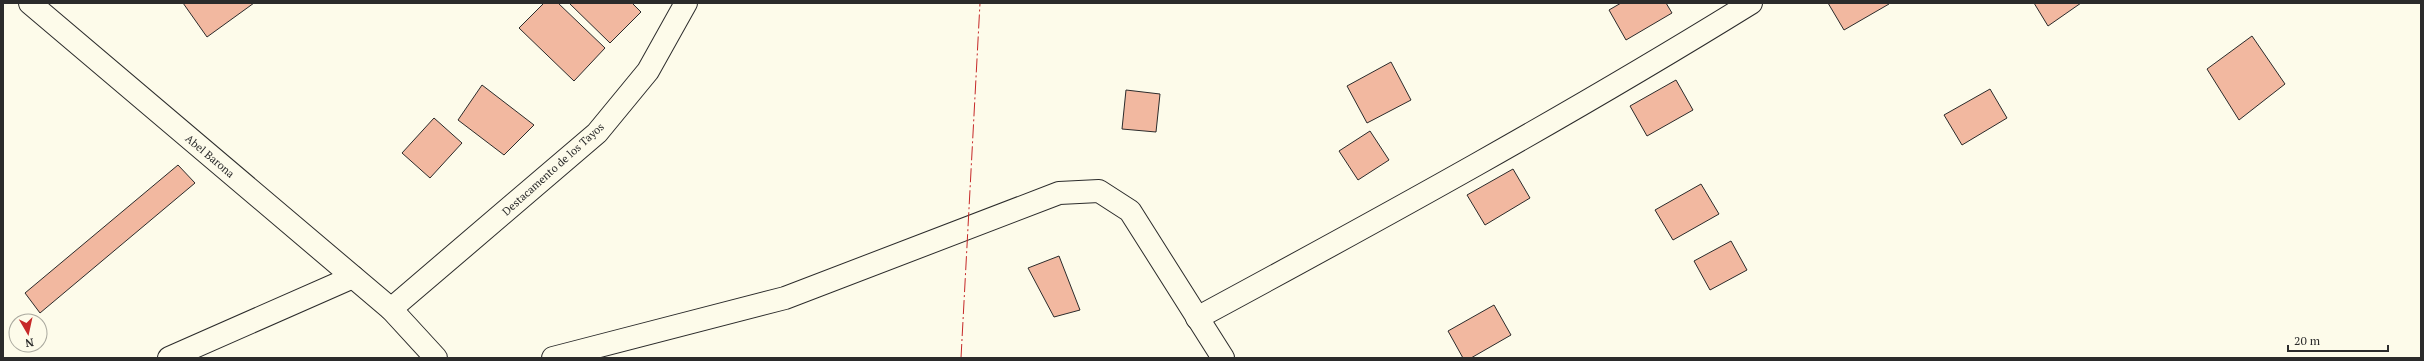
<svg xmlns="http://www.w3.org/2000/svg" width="2424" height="361" font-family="'PT Serif',serif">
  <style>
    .building { fill: #f2b8a0; stroke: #2b2b2b }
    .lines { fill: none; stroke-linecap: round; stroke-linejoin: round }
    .street-casing { stroke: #2b2b2b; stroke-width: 24 }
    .street { stroke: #fdfbea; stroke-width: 22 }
    .power { stroke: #c62828; stroke-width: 1; stroke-dasharray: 14 3 2 3; stroke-linecap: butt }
    .labels { text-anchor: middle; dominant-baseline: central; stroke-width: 3; stroke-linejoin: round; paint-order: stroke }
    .street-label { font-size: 11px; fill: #2b2b2b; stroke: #fdfbea }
  </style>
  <rect width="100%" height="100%" fill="#fdfbea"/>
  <!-- building -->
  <g class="building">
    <path d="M183 3H254L207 37Z"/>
    <path d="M544 3H558L605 48 574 81 519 28Z"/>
    <path d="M569 3H632L641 12 610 43Z"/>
    <path d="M1621 3H1666L1672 13 1626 40 1609 10Z"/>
    <path d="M1828 3H1889V4L1844 30Z"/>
    <path d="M2034 3H2081L2048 26Z"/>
    <path d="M2252 36 2285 84 2239 120 2207 69Z"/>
    <path d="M1391 62 1411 100 1367 123 1347 86Z"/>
    <path d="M1676 80 1693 110 1647 136 1630 106Z"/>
    <path d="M482 85 534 125 504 155 458 120Z"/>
    <path d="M1990 89 2007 118 1962 145 1944 115Z"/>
    <path d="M1126 90 1160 94 1156 132 1122 129Z"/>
    <path d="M434 118 462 143 430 178 402 153Z"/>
    <path d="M1370 131 1389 160 1358 180 1339 151Z"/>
    <path d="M178 165 195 183 40 313 25 293Z"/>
    <path d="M1513 169 1530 198 1485 225 1467 195Z"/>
    <path d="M1701 184 1719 214 1673 240 1655 210Z"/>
    <path d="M1731 241 1747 270 1710 290 1694 261Z"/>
    <path d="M1059 256 1080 310 1054 317 1028 268Z"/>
    <path d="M1494 305 1511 335 1471 358H1463L1448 331Z"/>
  </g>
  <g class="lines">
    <!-- street casing -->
    <g class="street-casing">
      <g id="street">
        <path d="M30 3 391 309 436 358"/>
        <path d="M391 309 597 133 648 71 686 3"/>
        <path d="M1197 318C1384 217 1570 115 1751 3"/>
        <path d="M169 358 353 277"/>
        <path d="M553 358 785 298 1059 193 1099 191 1130 211 1223 358"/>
      </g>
    </g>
    <!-- street -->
    <use href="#street" class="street"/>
    <!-- power -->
    <path class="power" d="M961 358 980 3"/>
  </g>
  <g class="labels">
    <!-- street labels -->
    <g class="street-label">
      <text transform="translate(210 156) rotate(40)">Abel Barona</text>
      <text transform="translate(553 169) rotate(-42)">Destacamento de los Tayos</text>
    </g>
  </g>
  <!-- border -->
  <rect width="2424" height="361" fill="none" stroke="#2b2b2b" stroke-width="8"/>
  <!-- north arrow -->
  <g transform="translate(28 333) rotate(171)"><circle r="19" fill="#fdfbea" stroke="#a9a89e"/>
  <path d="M0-3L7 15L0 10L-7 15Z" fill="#c62828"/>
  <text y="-6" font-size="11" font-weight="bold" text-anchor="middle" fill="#2b2b2b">N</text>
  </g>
  <!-- scale -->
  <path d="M2288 345v6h100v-6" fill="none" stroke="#2b2b2b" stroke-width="2"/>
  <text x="2294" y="345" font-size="12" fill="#2b2b2b" stroke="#fdfbea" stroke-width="3" paint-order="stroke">20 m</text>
</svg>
